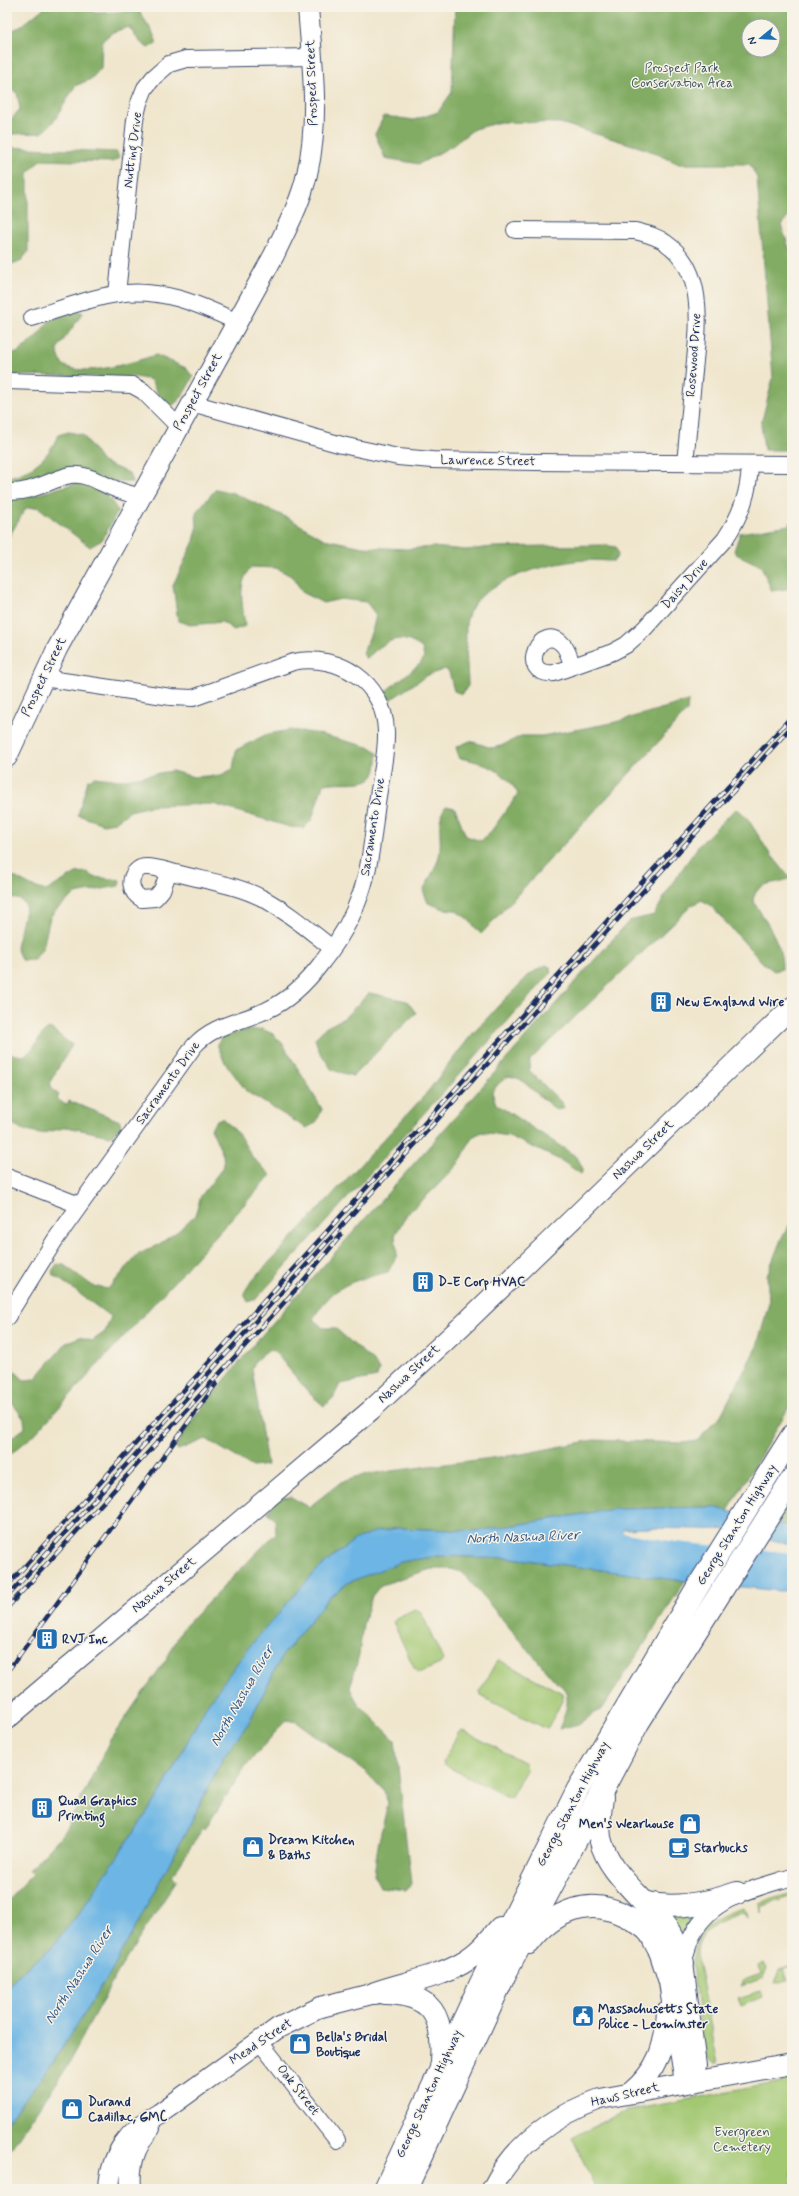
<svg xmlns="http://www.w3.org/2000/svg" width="799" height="2196" font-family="Mynerve,sans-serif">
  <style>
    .green { fill: #a3c872; stroke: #5f7c68 }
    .forest { fill: #82ac64; stroke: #4e6e61; fill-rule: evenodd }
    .water { fill: #6cb5e4; stroke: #4472a1 }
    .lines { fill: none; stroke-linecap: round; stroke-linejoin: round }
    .river { stroke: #6cb5e4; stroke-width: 20 }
    .minor-casing { stroke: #3b4a6f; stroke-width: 18 }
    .major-casing { stroke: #3b4a6f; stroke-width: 22 }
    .highway-casing { stroke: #3b4a6f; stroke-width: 24 }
    .minor { stroke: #fff; stroke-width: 16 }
    .major { stroke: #fff; stroke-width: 20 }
    .highway { stroke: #fff; stroke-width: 22 }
    .rail-casing { stroke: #1b2f5e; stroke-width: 4.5 }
    .rail { stroke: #f7f3e8; stroke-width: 3; stroke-dasharray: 9; stroke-linecap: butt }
    .labels { text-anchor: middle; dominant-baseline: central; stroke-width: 3; stroke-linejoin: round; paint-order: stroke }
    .park-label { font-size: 13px; fill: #3d5563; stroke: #f7f3e8 }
    .street-label { font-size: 13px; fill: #1b2f5e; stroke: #f7f3e8 }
    .poi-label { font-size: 13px; font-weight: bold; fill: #1b2f5e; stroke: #f7f3e8; text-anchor: start }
    .water-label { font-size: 14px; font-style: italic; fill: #335786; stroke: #f7f3e8 }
  </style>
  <rect width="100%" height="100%" fill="#f7f3e8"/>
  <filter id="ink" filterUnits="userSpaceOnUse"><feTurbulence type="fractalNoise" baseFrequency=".025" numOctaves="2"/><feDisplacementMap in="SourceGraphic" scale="8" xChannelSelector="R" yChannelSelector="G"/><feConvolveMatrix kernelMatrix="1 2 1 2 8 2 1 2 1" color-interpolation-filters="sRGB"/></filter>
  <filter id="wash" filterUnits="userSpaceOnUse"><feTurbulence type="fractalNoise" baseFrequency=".012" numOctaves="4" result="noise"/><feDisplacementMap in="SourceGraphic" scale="16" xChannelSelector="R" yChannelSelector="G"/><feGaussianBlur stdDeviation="0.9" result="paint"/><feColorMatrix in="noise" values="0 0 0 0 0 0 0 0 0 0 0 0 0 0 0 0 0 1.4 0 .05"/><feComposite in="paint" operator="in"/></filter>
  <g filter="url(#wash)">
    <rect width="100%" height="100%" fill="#f0e6cd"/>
    <!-- green -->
    <g class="green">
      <path d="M415 1609 421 1612 443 1660 440 1664 419 1673 415 1670 393 1622 396 1618Z"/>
      <path d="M499 1660 562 1693 563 1700 547 1729 481 1696 480 1691 496 1662Z"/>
      <path d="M462 1730 525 1763 526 1770 510 1798 444 1765 443 1761 459 1732Z"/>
      <path d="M792 1893V1896L760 1907V1913L759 1903Z"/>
      <path d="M700 1907 696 1918 684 1933H679L670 1914Z"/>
      <path d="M743 1908 747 1912 748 1918 744 1912C723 1920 696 1928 697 1955L718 2064H715L704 2056 692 1964C695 1928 711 1918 743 1908Z"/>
      <path d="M764 1962 767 1968 763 1978 741 1986 744 1980 761 1974 759 1965Z"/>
      <path d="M792 1966 784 1969 788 1980 775 1983 780 1970Z"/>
      <path d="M761 1991 763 1997 741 2006 738 1998Z"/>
      <path d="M792 2080V2189H596L572 2137 626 2111Z"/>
    </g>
    <!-- forest -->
    <g class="forest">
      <path d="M45 7H89L95 13 139 11 152 31 157 43 148 48 139 41 129 27 113 32 102 41 101 68 91 79 75 86 55 120 42 133 11 134 8 123 20 109 17 93 7 87V32L20 27Z"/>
      <path d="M455 7H792V213L781 225 792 256V450H764L761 424 773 378 757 178 750 164H679L646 149 560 123 501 122 474 129 452 146 419 164 385 158 375 134 384 116 414 120 438 112 452 92ZM749 26H773V50H749Z"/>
      <path d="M7 147 117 152 119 158 112 162 40 160 28 173V252L20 262 7 265Z"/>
      <path d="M77 310 83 313 57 349C59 356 60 364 67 367 90 376 133 362 156 355L186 368 193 377 182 397 171 407 160 398 151 380 136 377 7 375V353H17L36 337 50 320Z"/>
      <path d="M69 432 83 435 102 462 129 473 132 482H39L7 485V477C30 474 50 456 58 435Z"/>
      <path d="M78 483C98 483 108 495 118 511L102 540 90 547 38 507 26 508 7 540V498C33 499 53 488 78 483Z"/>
      <path d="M216 489 233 493 290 519 324 539 363 547 407 549 433 547 466 550 493 547 604 545 616 547 618 555 614 561C601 561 587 559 575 561 540 566 477 581 467 619 464 632 468 671 468 686L462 694 454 691 449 672 445 669 426 676 390 700 385 699 384 694 387 690 420 664 424 658 422 648C398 631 385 641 366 659L363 653 373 628 376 615 366 602 341 599 323 603 302 592 293 577 276 568 252 567C236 583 243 606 245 626L234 630 222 622 190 625 178 621 173 585 194 541 197 529 196 512Z"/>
      <path d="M792 521V588L772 591 761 566 736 554 734 551 740 533 789 525Z"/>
      <path d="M688 701 687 711 481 934 468 919 455 910 444 909 428 903 423 890C429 880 436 868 439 856 443 840 435 820 446 806L455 808 466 836 481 841 492 830 518 794C506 771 484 762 459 758L456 747 470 741 492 748 501 746 521 736H542L612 723Z"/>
      <path d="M289 730 315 733 372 748 378 753C377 760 377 769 374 775 367 788 336 779 323 785L311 821 304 828 290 827 213 804 151 806 130 811 115 822 103 824 78 815 88 780 95 777 120 780 172 771 194 777 221 775 233 769 236 750 265 735Z"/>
      <path d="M734 810H739L748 819 768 851 790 878C775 886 758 879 753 900 765 921 783 943 782 969L774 971 762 962 711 906 702 900 692 905 530 1060 529 1070 562 1103 564 1108 556 1110 520 1079 509 1076 499 1083 492 1092 496 1104 577 1157 583 1169 581 1174 562 1161 509 1136 482 1132 472 1137 460 1162 433 1190 407 1214 395 1235 397 1255 388 1272C351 1281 333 1285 313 1319L323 1328H335L375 1363 379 1370 377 1377 340 1384 333 1398 324 1406 310 1394 274 1351 268 1350 257 1359 252 1368 267 1465 253 1467 206 1439 178 1450 175 1447 196 1415 261 1336 629 921 654 915 673 882 699 845Z"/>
      <path d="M87 872 94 877 120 880 119 886 75 894 57 909 50 917 43 948 34 960H21L16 947 26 906 21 900 7 897V873L31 886 46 891 76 873Z"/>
      <path d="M546 965 550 967 551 973 256 1299 248 1302 244 1293 250 1283 425 1095 469 1038 500 1004 530 974Z"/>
      <path d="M369 993 407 1001 416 1013 353 1076 332 1070 318 1049 315 1038 325 1028 344 1018Z"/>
      <path d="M50 1028 72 1045 50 1082 52 1089 59 1095 57 1099 66 1105 69 1101 120 1121 121 1127 110 1136 67 1127 40 1134 21 1130 7 1119V1053L23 1056C39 1048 34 1038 50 1028Z"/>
      <path d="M262 1029 273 1034 283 1044 322 1109 316 1123 306 1128 247 1092 224 1061 217 1044 221 1038 242 1031Z"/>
      <path d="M222 1118 238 1133 253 1158 271 1175 34 1435 7 1457V1441L25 1428 24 1419 7 1396V1364L24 1380 35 1379 67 1342 80 1337 92 1341 105 1332 111 1317 54 1275 52 1271 57 1264 64 1265 93 1286 108 1289 139 1254 158 1245 178 1231 195 1215 201 1196 224 1166 223 1155 211 1128 217 1120Z"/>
      <path d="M792 1221V1402L728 1511 713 1507 614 1509 478 1531 399 1528 374 1532 206 1706 160 1794 77 1916 52 1947 17 1976 7 1987V1901L33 1874 29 1870 64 1833 110 1740 167 1658 183 1628 276 1533 275 1520 268 1512 277 1498 291 1497 309 1507 341 1482 361 1475 522 1454 593 1440 683 1443 697 1441 721 1415 757 1346 769 1303 767 1275 782 1237Z"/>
      <path d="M792 1499V1527L775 1524Z"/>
      <path d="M437 1556 513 1558 685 1581 603 1708 578 1724 559 1729C563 1719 572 1699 564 1689 562 1686 557 1683 555 1681L462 1572 451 1569H431L381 1585 372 1596 363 1624 359 1655 350 1688 356 1701 395 1740 411 1884 406 1890 380 1887 374 1875 378 1845 388 1803 384 1791 366 1772 297 1722 286 1720 245 1767 205 1829 203 1828 172 1876 177 1880 176 1881 119 1970 62 2075 7 2154V2121L50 2067 115 1965 187 1830 223 1758 249 1722 282 1656 327 1599 349 1582 401 1562Z"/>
    </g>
    <!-- water -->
    <path class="water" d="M713 1507 780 1525 792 1527V1546L741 1530 650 1528 624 1529 617 1537 623 1547 633 1553 721 1565 792 1566V1590L780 1591 668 1579 513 1558 437 1556 401 1562 349 1582 327 1599 282 1656 249 1722 223 1758 187 1830 115 1965 50 2067 7 2121V1987L17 1976 52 1947 77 1916 160 1794 206 1706 249 1647 315 1572 354 1540 374 1532 399 1528 478 1531 614 1509Z"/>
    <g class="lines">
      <!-- river -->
      <path class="river" d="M594 1537 675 1552 792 1563"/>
    </g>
  </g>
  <g filter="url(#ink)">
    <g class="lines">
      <!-- minor casing -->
      <g class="minor-casing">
        <g id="minor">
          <path d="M515 230 635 231C646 234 657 236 666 243 707 272 698 328 694 371 691 402 688 432 685 463"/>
          <path d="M117 294 135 120 139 103 145 88 154 77 169 64 186 59 312 57"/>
          <path d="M32 318C60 309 89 298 117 294 160 287 199 304 237 322"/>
          <path d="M7 381 132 385 143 391 179 427"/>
          <path d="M192 403 342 445 398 457 432 460 535 462 792 464"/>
          <path d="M7 492C30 493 45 483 66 476 83 471 98 482 113 488 122 492 131 494 140 497"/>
          <path d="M573 666C570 660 568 651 564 646 541 618 515 677 554 673L613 652 626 645 644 629 725 539C741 515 749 493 750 464"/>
          <path d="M169 871 162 890 155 898 142 899C130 893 127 877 139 869 141 867 144 867 147 867 158 867 170 872 180 874 207 881 237 885 262 898 287 911 310 931 332 948"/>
          <path d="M7 1177 79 1205"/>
          <path d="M7 1317 55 1240 194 1046C214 1024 242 1022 267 1010 290 1000 308 981 323 961 339 941 353 917 361 893 371 864 373 833 377 803 380 780 387 755 386 731 384 682 339 653 293 662L193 698 171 697 43 678"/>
          <path d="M683 1963C686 1954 688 1943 693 1934 711 1897 757 1888 792 1877"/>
          <path d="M259 2041 337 2140"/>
        </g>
      </g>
      <!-- major casing -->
      <g class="major-casing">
        <g id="major">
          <path d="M7 757 57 649 274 255C286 229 301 202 307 174 320 119 312 62 308 7"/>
          <path d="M7 1719 371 1410 466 1322 792 1007"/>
          <path d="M658 1948 669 1982 685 2082"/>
          <path d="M683 1963 696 2066"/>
          <path d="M630 2093C658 2070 665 2047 667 2011"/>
          <path d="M109 2189C110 2155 130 2129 159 2114L278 2028 321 2007 375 1993"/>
          <path d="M131 2189C129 2164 134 2148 150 2128"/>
          <path d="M492 2189C515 2143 553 2116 600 2099L792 2064"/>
        </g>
      </g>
      <!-- highway casing -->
      <g class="highway-casing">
        <g id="highway">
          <path d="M602 1798C600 1812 598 1824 600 1838 611 1887 672 1911 683 1963"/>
          <path d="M646 1903C677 1910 708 1903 737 1893"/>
          <path d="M529 1943C553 1911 590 1896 626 1916 635 1921 643 1925 649 1932 653 1937 655 1943 658 1948"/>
          <path d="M375 1993C403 1983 436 1978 462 1963 478 1954 489 1941 500 1928"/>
          <path d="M384 1993C433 1994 444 2016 441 2062"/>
          <path d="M385 2189 481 1983 578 1789 697 1588 792 1436"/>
          <path d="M406 2189 505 1974 638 1723 792 1479"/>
        </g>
      </g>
      <!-- minor -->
      <use href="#minor" class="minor"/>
      <!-- major -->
      <use href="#major" class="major"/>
      <!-- highway -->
      <use href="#highway" class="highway"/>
      <!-- rail casing -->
      <g class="rail-casing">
        <g id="rail">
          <path d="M7 1586 792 716"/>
          <path d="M7 1597 792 726"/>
          <path d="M7 1608 299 1286 341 1235"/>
          <path d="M7 1672 216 1384"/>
        </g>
      </g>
      <!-- rail -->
      <use href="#rail" class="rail"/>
    </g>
  </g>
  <!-- icons -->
  <defs>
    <g id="building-square" transform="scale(1.15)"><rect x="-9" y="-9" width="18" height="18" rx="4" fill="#1f6fb2" stroke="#f7f3e8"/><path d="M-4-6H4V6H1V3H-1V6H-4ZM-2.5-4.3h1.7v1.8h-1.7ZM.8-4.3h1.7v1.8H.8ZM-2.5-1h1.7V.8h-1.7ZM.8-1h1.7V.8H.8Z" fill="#fff"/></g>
    <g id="shop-square" transform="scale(1.15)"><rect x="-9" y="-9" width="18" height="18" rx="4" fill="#1f6fb2" stroke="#f7f3e8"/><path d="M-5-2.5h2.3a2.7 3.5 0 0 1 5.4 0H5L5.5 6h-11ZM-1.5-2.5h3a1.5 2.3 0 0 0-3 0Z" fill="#fff"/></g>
    <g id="cafe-square" transform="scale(1.15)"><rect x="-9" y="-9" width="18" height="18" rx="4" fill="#1f6fb2" stroke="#f7f3e8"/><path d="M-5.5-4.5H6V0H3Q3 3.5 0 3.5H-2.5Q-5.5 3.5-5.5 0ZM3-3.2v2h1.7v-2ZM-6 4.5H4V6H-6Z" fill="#fff"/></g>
    <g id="civic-square" transform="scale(1.15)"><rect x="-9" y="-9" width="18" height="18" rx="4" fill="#1f6fb2" stroke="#f7f3e8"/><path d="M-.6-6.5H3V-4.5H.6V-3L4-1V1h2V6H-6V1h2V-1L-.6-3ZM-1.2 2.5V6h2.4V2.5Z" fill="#fff"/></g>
  </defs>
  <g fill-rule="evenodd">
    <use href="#building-square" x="661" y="1002"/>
    <use href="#building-square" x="423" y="1282"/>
    <use href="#building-square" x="47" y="1639"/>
    <use href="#building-square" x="42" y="1808"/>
    <use href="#shop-square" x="690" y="1824"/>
    <use href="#shop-square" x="253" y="1847"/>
    <use href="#cafe-square" x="679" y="1848"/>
    <use href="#civic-square" x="583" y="2016"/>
    <use href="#shop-square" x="300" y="2044"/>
    <use href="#shop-square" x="72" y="2109"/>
  </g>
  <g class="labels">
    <!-- park labels -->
    <g class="park-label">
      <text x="682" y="68">Prospect Park<tspan x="682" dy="15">Conservation Area</tspan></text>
      <text x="742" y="2132">Evergreen<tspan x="742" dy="15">Cemetery</tspan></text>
    </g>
    <!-- street labels -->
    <g class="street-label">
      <text transform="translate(312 83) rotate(-92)">Prospect Street</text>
      <text transform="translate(133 150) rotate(-83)">Nutting Drive</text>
      <text transform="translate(694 355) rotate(-86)">Rosewood Drive</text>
      <text transform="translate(198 392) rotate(-61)">Prospect Street</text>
      <text transform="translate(488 461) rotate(1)">Lawrence Street</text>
      <text transform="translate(685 584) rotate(-48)">Daisy Drive</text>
      <text transform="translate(44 677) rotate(-64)">Prospect Street</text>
      <text transform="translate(373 827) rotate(-81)">Sacramento Drive</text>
      <text transform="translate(168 1083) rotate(-54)">Sacramento Drive</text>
      <text transform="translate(643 1150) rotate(-44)">Nashua Street</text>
      <text transform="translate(409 1374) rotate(-43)">Nashua Street</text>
      <text transform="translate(737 1525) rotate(-58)">George Stanton Highway</text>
      <text transform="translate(164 1585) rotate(-40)">Nashua Street</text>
      <text transform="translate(573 1804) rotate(-62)">George Stanton Highway</text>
      <text transform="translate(261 2042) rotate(-34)">Mead Street</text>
      <text transform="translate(298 2090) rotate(52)">Oak Street</text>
      <text transform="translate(429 2094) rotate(-65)">George Stanton Highway</text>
      <text transform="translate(625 2095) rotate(-13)">Haws Street</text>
    </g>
    <!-- poi labels -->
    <g class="poi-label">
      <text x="676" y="1002">New England Wire</text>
      <text x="438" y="1282">D-E Corp HVAC</text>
      <text x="62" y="1639">RVJ Inc</text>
      <text x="58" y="1801">Quad Graphics<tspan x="58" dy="15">Printing</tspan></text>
      <text x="674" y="1824" text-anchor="end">Men's Wearhouse</text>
      <text x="268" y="1840">Dream Kitchen<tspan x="268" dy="15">&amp; Baths</tspan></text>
      <text x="694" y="1848">Starbucks</text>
      <text x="598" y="2009">Massachusetts State<tspan x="598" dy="15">Police - Leominster</tspan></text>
      <text x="316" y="2037">Bella's Bridal<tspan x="316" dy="15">Boutique</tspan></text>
      <text x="88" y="2102">Durand<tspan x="88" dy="15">Cadillac, GMC</tspan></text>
    </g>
    <!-- water labels -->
    <g class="water-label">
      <text transform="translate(523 1537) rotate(-2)">North Nashua River</text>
      <text transform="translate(242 1696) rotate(-60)">North Nashua River</text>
      <text transform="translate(79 1975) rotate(-57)">North Nashua River</text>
    </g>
  </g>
  <!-- margin -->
  <rect width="799" height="2196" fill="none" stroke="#f7f3e8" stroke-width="24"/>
  <!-- north arrow -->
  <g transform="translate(761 38) rotate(252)"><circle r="19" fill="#f7f3e8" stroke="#9fa5b1"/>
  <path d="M0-3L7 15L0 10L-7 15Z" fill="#1f6fb2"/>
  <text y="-6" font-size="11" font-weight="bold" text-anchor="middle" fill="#1b2f5e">N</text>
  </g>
</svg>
